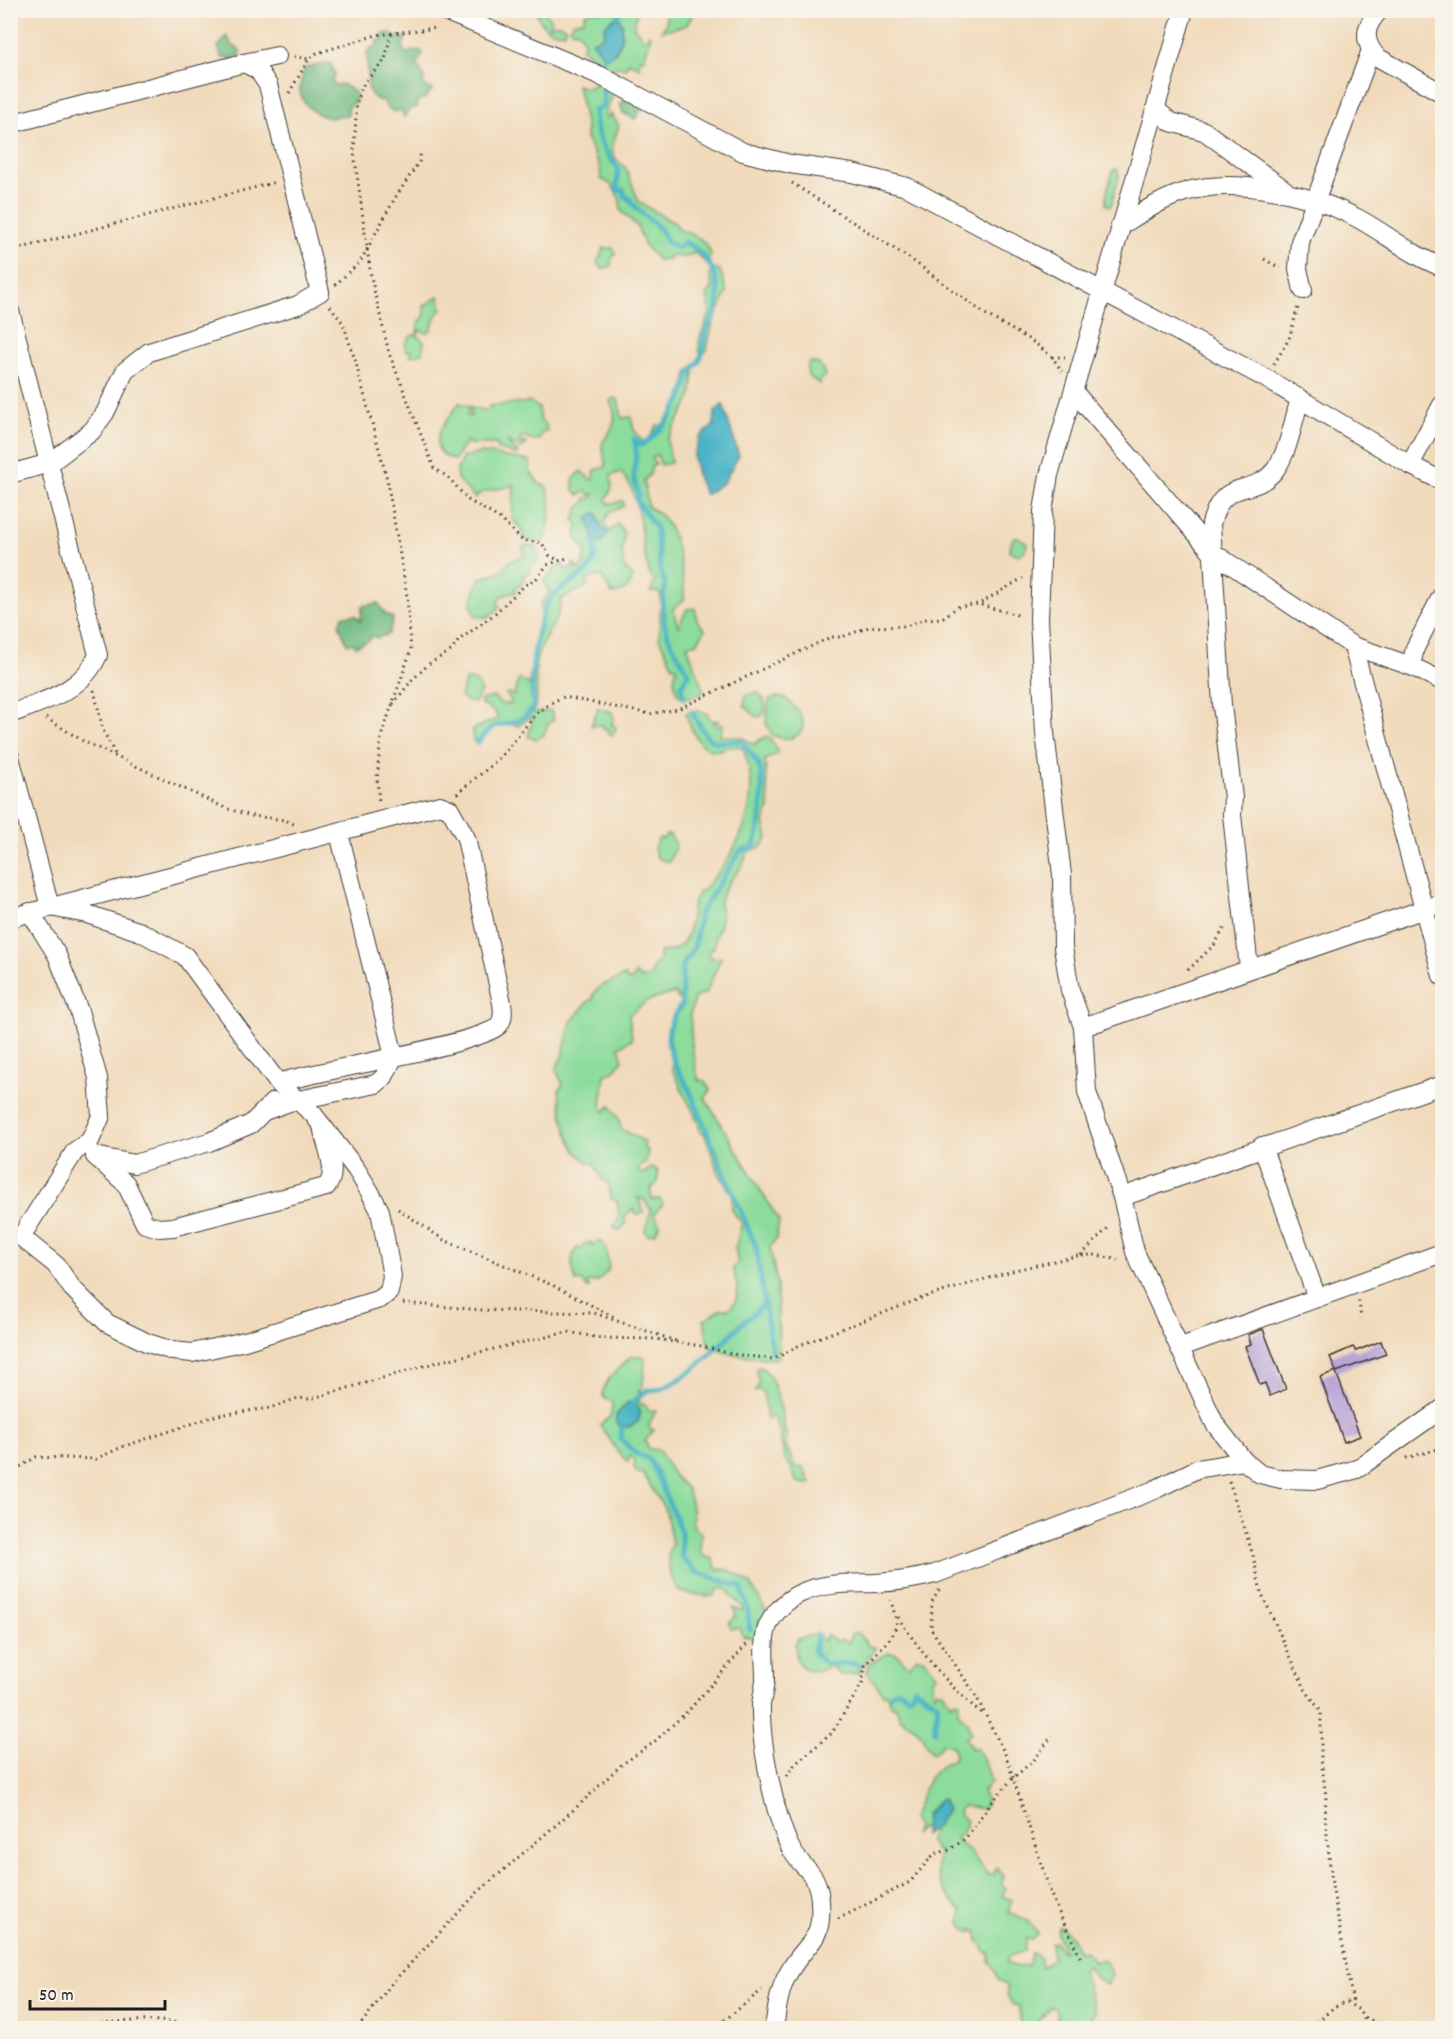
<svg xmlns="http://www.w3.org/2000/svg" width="1453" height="2039" font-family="Dekko,sans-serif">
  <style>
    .green { fill: #8cdc9c; stroke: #547c5c; stroke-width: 1.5; fill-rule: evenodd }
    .forest { fill: #71bc84; stroke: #466c50; stroke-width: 1.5 }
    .water { fill: #49b4c6; stroke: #326871; stroke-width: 1.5 }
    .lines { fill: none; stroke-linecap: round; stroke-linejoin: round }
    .stream { stroke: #49b4c6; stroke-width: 5 }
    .building { fill: #b9a4d7 }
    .minor-casing { stroke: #3c3834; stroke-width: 20 }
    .path { stroke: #3c3834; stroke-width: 3; stroke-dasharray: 1.5 4.5; stroke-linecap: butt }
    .minor { stroke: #fff; stroke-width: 18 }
  </style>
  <rect width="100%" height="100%" fill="#f7f3e8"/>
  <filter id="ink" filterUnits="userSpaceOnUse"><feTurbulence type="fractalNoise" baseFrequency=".0167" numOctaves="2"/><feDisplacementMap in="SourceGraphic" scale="12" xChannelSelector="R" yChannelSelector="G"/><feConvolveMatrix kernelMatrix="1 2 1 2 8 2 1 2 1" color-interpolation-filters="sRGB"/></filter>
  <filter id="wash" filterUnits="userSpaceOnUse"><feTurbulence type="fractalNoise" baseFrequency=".008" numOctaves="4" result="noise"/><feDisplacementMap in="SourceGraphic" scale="24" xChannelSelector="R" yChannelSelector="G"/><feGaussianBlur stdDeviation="1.35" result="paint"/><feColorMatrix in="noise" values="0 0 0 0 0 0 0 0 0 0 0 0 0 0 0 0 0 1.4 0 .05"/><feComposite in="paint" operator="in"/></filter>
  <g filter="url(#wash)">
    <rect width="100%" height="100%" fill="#f1dabb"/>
    <!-- green -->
    <g class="green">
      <path d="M544 11 552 22 549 26 559 23 566 28 565 32C550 34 542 27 537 14Z"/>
      <path d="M592 11H637L634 27 644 39 649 34 651 36 644 59 639 58V68L629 62 625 68 617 66 612 70 581 48 585 42 577 30 572 31 570 27 573 22 584 20 585 14ZM623 24 620 44 605 58 602 56 597 39 603 37 604 28Z"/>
      <path d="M671 11V10L694 11 687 25 661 31 666 24V15Z"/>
      <path d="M594 82 613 93 605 116 609 118 610 113 619 125 612 146 613 153 616 159 625 167 639 202 676 224 680 230C694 234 710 241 711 257L705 262 695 253 686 257 670 256 668 259 658 260 645 246 637 226 621 211 620 200 611 184 601 179 600 167 586 138V127L577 85 585 88 593 86Z"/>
      <path d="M1117 169 1119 176 1111 206 1106 205C1105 192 1111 181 1113 170Z"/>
      <path d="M604 248H613L616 255 612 257 611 266 603 269 597 263Z"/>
      <path d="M715 268 720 270 727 292 712 326 707 349 700 361 699 340 710 313 707 294 712 289C712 281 708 276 711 269Z"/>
      <path d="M439 296 442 309 435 317 431 330 427 333 419 330 418 336 424 342 422 353 410 356 411 351H407L405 344 412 335H417L418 323 425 316 424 306Z"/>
      <path d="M810 362 819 364 826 376 821 378 820 384 808 376 807 368Z"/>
      <path d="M695 365 691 398 667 440 671 463 661 465 657 455 653 456 652 460 656 464 651 467V473L644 481 648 507C653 510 659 513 663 518 677 534 685 579 684 600L673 609 678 627 687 609 695 608 697 620 705 630 697 643 687 645 704 692C695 696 686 701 677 694L674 679 677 667 673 666 659 638 661 596 658 592H650L656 580 652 579C637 548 646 496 620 472L611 476 612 488 606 500 609 504 623 501 624 506 609 513 604 522 609 532 618 524 624 534 622 554 625 569 632 575C634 586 623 593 612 594L601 575 587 580V586L561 599C560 624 539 639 536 663 534 680 541 697 533 713L551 711 554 720 548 724 543 736 535 739 528 737 533 718H529L519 726C495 720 493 728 477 743L473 741 472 730 498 718 495 712 481 704V700L494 697 501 704H511V700L506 694 511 693 514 696 519 678 529 685 534 643 541 624V604L549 593 544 581 562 563 566 570 574 567 573 562 578 569 583 566 586 551 575 538 578 526 574 519 579 507 585 503 586 498 590 499 594 494 589 495 587 491 579 495 574 490 573 480 581 471 590 479H594L595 470 606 467 602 444C612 428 620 422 610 401L613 398 618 399 622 418 631 417 634 430 643 442 650 437 657 425 663 426 683 394 687 372Z"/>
      <path d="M530 402 539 408 540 420 546 425 547 431 542 433 540 439 534 441 521 436 520 442 527 443 521 449 517 445 513 446 507 440 509 445 518 452 517 455 497 449V444H469L467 441 454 460C450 458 445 457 442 454 428 438 450 417 459 403L471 407 466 416 470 417 472 409C478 407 482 411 489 410V406Z"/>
      <path d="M482 453 530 461V471L539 484 546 486C554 503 550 527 542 543L524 540 522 530 512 519 514 484C504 491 482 488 475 498L457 479V470L463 457Z"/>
      <path d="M1018 537 1027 543 1025 551 1019 555 1009 551 1013 538Z"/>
      <path d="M527 545 537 548 539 560 531 566 530 572 525 574 520 586 515 588 516 592 502 596 497 603 500 606C493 614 486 621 475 615L471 603 479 579 501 571 510 561 524 556 523 548Z"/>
      <path d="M466 679 476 682 481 691 475 703 466 701 460 696Z"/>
      <path d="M757 692 764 699 765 710 762 716 757 717 744 706 746 695Z"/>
      <path d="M776 697C785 697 787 699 792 705 816 725 797 747 772 735L766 723 769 700Z"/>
      <path d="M598 708 612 712 614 720 611 724 616 727 613 735 609 734V729H603V725L591 726Z"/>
      <path d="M698 710 706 713 711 720 720 721 714 723 716 726 723 724 720 736 741 737 755 745 757 741 768 736 778 751 777 754 765 760 769 809 764 823 768 838 761 847 746 853C746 869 723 881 719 905 726 921 714 933 714 948L709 950 710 958H721L706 993 694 998C694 1006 690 1010 690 1017 692 1040 692 1059 699 1081L704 1080 711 1090 705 1098 779 1221 776 1239 770 1247 777 1284 779 1356 774 1359 731 1354 709 1347 704 1320 721 1309H729C743 1296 736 1285 733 1269L738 1262 735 1248 742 1224 732 1210V1195L720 1175 704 1133 700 1131 698 1122 672 1069C674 1062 671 1057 670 1050 666 1032 670 1019 682 1005L675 993 647 1001 629 1015 632 1039 619 1047 623 1060 612 1072 605 1075 601 1105 604 1112 610 1106 619 1119 621 1129 645 1142 643 1148 648 1150 646 1162 640 1165 638 1171 642 1174 652 1168 658 1171V1182L650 1190 652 1199H660L663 1204 654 1214 660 1225 655 1233 648 1235 645 1231 651 1210 643 1199 638 1198 644 1212 638 1215 633 1209 624 1217 626 1223 620 1231 613 1227 619 1219 617 1201 611 1199 608 1183 602 1179 594 1164C568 1158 561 1112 559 1090L563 1085 556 1070 563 1054 571 1022 589 1000H593V994L601 986 625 976 628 981 633 979 635 974 642 979 651 976 654 965 660 959 659 952C664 951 669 952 673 950 696 941 686 909 699 892L704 890C709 881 715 877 721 869 747 833 760 794 744 751L741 747C733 745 726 748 718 750 699 754 690 726 686 713Z"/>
      <path d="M666 835H670L676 845 669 862 657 858 654 848 659 838 663 839Z"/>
      <path d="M599 1240 606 1248 609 1269 597 1282H588L589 1288H587L582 1281 576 1282 572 1264 573 1255 577 1248 582 1249 583 1245 591 1242 593 1245Z"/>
      <path d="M631 1356H643L645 1359 643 1385 639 1392H644L638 1403 645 1405 648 1411 656 1410 649 1425 651 1430H654L645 1441 649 1449 659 1450 674 1476 687 1489 692 1506 693 1526 701 1533 700 1549 703 1556 713 1559 717 1569 730 1570 751 1584 767 1613 763 1619 758 1620 759 1630 753 1638 743 1636 739 1628 731 1629 729 1623 736 1616 733 1608 742 1611 743 1608 726 1589 720 1588 713 1596 694 1595 679 1591C670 1579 664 1557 672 1544L666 1511 642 1472 639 1474 634 1468 635 1460 629 1456 628 1462 618 1452 600 1425 611 1416 612 1402 604 1398 602 1393 608 1380Z"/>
      <path d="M758 1367C776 1368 784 1425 787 1441L785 1444 796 1468 802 1467 811 1483 805 1484 796 1481 791 1467 784 1459 780 1432 774 1417 767 1419 763 1392 759 1390 755 1392 759 1383 756 1371Z"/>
      <path d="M857 1632 869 1646 876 1648 860 1669V1673L840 1675 829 1665C823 1673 805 1673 799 1663 794 1657 797 1651 795 1644L798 1639 818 1634 824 1641 827 1634 836 1642 842 1640 846 1642H849L851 1634Z"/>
      <path d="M888 1653H895L909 1666 917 1657 923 1658 937 1675 933 1679V1691L935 1694 937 1690 943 1692 950 1703 956 1700 959 1702 958 1712 967 1722 971 1734 965 1738 972 1749 975 1748C984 1756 988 1770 991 1782L983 1792 987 1804 983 1809 964 1806 959 1810 958 1814 966 1820V1826L956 1840 971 1853 988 1875H993L997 1868 1003 1876 1002 1885 1006 1888 1002 1896 1012 1900 1008 1912 1028 1920 1038 1934 1032 1939 1026 1938 1025 1951 1009 1956 1007 1963 1018 1967 1029 1965 1031 1953 1039 1956 1041 1967 1053 1958 1051 1943 1055 1942 1062 1951 1064 1949 1057 1935 1059 1927H1062L1073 1939 1078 1952 1085 1951 1095 1962 1101 1959C1108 1962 1109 1969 1112 1975L1106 1985 1095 1977 1088 1966 1082 1968 1095 2012 1088 2021 1090 2028H1060L1055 2007 1051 2006 1034 2027 1020 2023 1019 2006 1013 2005 1007 1995V1986L998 1979 992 1964 989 1962V1952L986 1953 982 1944 978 1942 977 1931 974 1932 972 1929 970 1933 960 1923 962 1911C945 1895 930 1874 940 1851H936L929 1840 933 1831 928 1830 939 1822 940 1799 926 1814 925 1830 921 1828 914 1835 917 1827 912 1819 929 1778 942 1765 953 1760 955 1755 952 1746 943 1744 933 1754C922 1743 923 1726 904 1722V1718L900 1719 897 1708 891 1705 888 1695 883 1694 867 1672 869 1664Z"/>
    </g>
    <!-- forest -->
    <g class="forest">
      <path d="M391 33 395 37H406L403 46 405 53 419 50 423 53 417 64 425 79 422 83 432 90 425 98 415 102 418 106 409 110 404 117 401 110 395 112 386 107 384 100 379 101 371 95 368 86 367 52 372 47 376 48 377 40 381 42 382 34Z"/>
      <path d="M227 36 232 45 240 50V56L230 61 229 57 222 58 218 47Z"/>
      <path d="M327 63 331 64 335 75 332 81 335 86 342 84 356 93 354 96 357 99 348 108V115L344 117 340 115C326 124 303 108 300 92 298 84 304 77 304 68Z"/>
      <path d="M626 99 643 107 635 119 623 113 620 103Z"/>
      <path d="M378 603 385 614 393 618 389 634 377 638 371 636 370 640 356 646 353 643 347 644 339 624 343 616 355 615 361 621 362 606Z"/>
    </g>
    <!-- water -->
    <g class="water">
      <path d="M618 15C626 29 623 53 605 58L592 41 603 37 606 24Z"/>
      <path d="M723 404 739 456 724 482 705 495 698 479 693 457 700 437 714 425 715 412Z"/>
      <path d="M594 513H597L601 527 608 533 601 543H595L588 519Z"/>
      <path d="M628 1402H633L641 1411 638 1422 629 1427 618 1425C611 1413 622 1411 628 1402Z"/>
      <path d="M940 1799 944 1800 947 1810 936 1826 924 1835 926 1815Z"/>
    </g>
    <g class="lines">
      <!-- stream -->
      <g class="stream">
        <path d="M618 15 621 10"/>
        <path d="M601 64 604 57"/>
        <path d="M603 88 604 106 595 110C594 134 603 150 618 168L617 190H623L625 197 629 198C638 216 661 222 667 242L678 248 685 242C702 251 713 265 717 284 721 301 715 315 707 328 701 338 705 349 700 359 699 363 694 366 692 370 688 377 687 385 684 392 677 411 659 435 641 445L634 439C641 461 627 470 639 495L636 500 656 528 660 568 665 584 662 610 665 615C659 628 682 661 689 673L681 687 684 698"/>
        <path d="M692 712 707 737 715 742 741 741C747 747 753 757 758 763 766 777 761 835 752 849L741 850 700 913 694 948 682 966V1005C657 1033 670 1059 688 1087L756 1247 772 1352"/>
        <path d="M477 743 492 727C510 722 526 724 534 704 528 681 536 619 550 599 564 580 603 577 594 541"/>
        <path d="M633 1402 647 1390C675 1395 722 1343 740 1325 748 1317 759 1312 764 1303"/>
        <path d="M622 1427 621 1439 635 1453 649 1459 656 1472 681 1532 682 1558 696 1572 741 1587 747 1604 750 1630"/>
        <path d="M818 1634 814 1651C829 1676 841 1657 858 1665"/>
        <path d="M891 1694 899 1690 907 1696 912 1695 914 1688 937 1703C940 1713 932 1720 935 1731"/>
      </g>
    </g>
    <g id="blocks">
      <!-- building -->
      <g class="building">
        <path d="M1263 1329 1286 1389 1270 1396 1265 1383 1260 1385 1245 1346 1251 1344 1248 1335Z"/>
        <path d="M1381 1341 1386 1354 1336 1372 1360 1436 1344 1442 1320 1377 1336 1371 1330 1357 1353 1347 1356 1351Z"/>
      </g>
    </g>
  </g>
  <g filter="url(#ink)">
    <use href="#blocks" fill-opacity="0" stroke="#3c3834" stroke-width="1.5"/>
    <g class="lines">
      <!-- minor casing -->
      <g class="minor-casing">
        <g id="minor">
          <path d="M442 10 599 75 743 152 790 164 852 173 907 187 1265 378 1410 465 1442 481"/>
          <path d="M1184 10 1049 475 1043 511 1039 619 1045 733 1062 875 1063 947 1070 990 1083 1027 1087 1092 1122 1197 1135 1252 1215 1424 1244 1461 1260 1474 1281 1479 1317 1480 1357 1469 1442 1409"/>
          <path d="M1380 10C1364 26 1362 40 1377 57L1442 93"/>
          <path d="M244 63 277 56"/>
          <path d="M1155 109 1171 122 1204 131 1285 190"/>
          <path d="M10 124 244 63 258 70 268 85 320 292 298 305 149 352 125 371 105 413 92 431 50 463 10 474"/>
          <path d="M1120 226C1141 213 1162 199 1185 192 1235 176 1314 195 1359 219 1388 235 1411 255 1442 267"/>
          <path d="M1303 290 1298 269 1300 242 1371 50"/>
          <path d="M10 311 98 655C83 691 44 701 10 714"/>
          <path d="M1075 393 1212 552 1353 646 1411 666 1442 681"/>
          <path d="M1410 465 1442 405"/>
          <path d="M1353 646 1442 976"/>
          <path d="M1411 666 1415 648 1442 595"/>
          <path d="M10 757 50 907 87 914 141 932 185 956 278 1083 313 1114 356 1169 370 1192 380 1211 392 1276 389 1292 380 1299 245 1341 192 1353 173 1351 148 1343 107 1323 72 1288 56 1265 21 1237 75 1151 90 1141 101 1116 98 1078 79 1011 57 955 30 912"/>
          <path d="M10 918 440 805 450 809 466 838 502 1003C503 1011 504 1018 499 1025 484 1044 313 1071 278 1083"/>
          <path d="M1249 968 1232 815 1233 798 1222 705 1211 524C1223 475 1252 499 1275 470 1289 451 1293 421 1300 399"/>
          <path d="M1083 1027 1442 903"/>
          <path d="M267 1110 289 1102 376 1084 384 1077 394 1056 339 833"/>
          <path d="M1262 1146 1317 1298"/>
          <path d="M95 1156 126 1184 145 1224 159 1228 173 1227 326 1187C339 1173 327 1148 323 1131"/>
          <path d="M95 1156 134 1164 209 1142 251 1124 273 1102"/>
          <path d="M1122 1197 1442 1085"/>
          <path d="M1181 1347 1442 1253"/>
          <path d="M774 2028C777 2009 779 1989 789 1972 808 1939 823 1944 820 1901 818 1869 801 1870 790 1847 774 1813 760 1743 761 1705 762 1696 765 1687 765 1678 765 1662 762 1644 767 1628 772 1614 787 1599 801 1593 826 1582 850 1584 876 1583 896 1582 916 1579 935 1574L1152 1491 1197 1469 1244 1461"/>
        </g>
      </g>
      <!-- path -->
      <g class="path">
        <path d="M391 33 385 60 364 83 357 99 354 152 371 277 389 353 434 468 448 477 468 500 499 518 522 540 542 543 549 555 558 560"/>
        <path d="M294 56 308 59"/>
        <path d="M289 93 309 59 317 53 377 35 437 28"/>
        <path d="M792 183 912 260 985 314 1035 343 1052 357 1062 371"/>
        <path d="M10 251 276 182"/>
        <path d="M1264 259 1280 268"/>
        <path d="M335 285 360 262 395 198 419 162 421 151"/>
        <path d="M330 306 343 323 355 360 387 479 407 596 411 650 381 737 377 778 379 803"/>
        <path d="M1052 357H1065"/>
        <path d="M1274 364 1289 339 1298 307"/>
        <path d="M981 605 1021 616"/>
        <path d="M94 690 103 730 115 754"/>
        <path d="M393 704 412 680 430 663 451 651 459 640 492 616 525 585 537 578 547 565 567 558"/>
        <path d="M46 718 83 741 225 808 252 816 285 820 294 824"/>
        <path d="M457 794C470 781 487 771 500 757 521 736 534 707 564 697L650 714 678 709 831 637H842L869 627 906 626 925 619 942 618 958 607 979 604 1023 578"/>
        <path d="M1188 970 1215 944 1226 925"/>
        <path d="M398 1209 444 1240 552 1285 614 1317"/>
        <path d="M1081 1255 1110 1226"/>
        <path d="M1359 1301 1361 1319"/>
        <path d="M403 1303 482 1310 594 1313 676 1341"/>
        <path d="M1406 1458 1442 1448"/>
        <path d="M10 1473 36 1457 96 1459 122 1447 218 1415 270 1408 298 1398 310 1399 441 1361 568 1332 601 1338 655 1339 702 1346 731 1354 774 1359 800 1345 922 1298 1019 1269 1081 1255H1097L1118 1260"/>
        <path d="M1229 1481 1253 1555 1261 1592 1305 1689 1321 1712V1758L1326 1797 1325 1815 1332 1885 1353 2003"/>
        <path d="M939 1590 932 1602 931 1629 975 1694 1006 1756 1053 1900 1081 1959"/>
        <path d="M898 1617C921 1653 950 1688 984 1715"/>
        <path d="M787 1776 795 1764 832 1733 862 1684 865 1666 892 1636 897 1624 891 1600"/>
        <path d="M838 1919 910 1882 934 1854 949 1850 965 1839 991 1803 1013 1778 1034 1760 1052 1736"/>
        <path d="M1365 2018 1394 2028"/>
        <path d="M72 2028C97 2022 172 2015 194 2028"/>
        <path d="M358 2028 392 1983 477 1893 579 1805 621 1765 653 1743 689 1710 747 1644"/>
        <path d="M715 2028 762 1990"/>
        <path d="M1307 2028C1322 2022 1331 2004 1347 2002L1359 2010 1369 2028"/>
      </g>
      <!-- minor -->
      <use href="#minor" class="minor"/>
    </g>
  </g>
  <!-- margin -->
  <rect width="1453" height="2039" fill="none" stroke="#f7f3e8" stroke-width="36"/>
  <!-- scale -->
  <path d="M30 2000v9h135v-9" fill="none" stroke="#1c1c1c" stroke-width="3"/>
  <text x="39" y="2000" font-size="18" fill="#1c1c1c" stroke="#f7f3e8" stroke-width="4.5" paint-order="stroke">50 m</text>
</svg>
